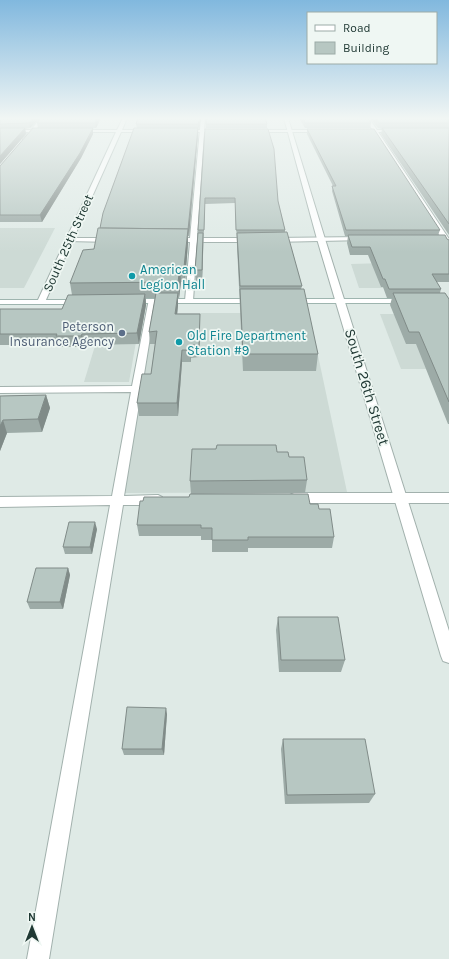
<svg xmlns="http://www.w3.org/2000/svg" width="449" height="959" font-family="Karla,sans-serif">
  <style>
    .built { fill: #cddad5 }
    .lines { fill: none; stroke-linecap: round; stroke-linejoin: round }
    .service-casing { stroke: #a2b1ad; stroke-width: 2 }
    .minor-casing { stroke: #a2b1ad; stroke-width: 2 }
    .tertiary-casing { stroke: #a2b1ad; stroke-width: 2 }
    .secondary-casing { stroke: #9eb5af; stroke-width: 2 }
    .service { fill: #fff; fill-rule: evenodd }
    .minor { fill: #fff; fill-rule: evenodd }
    .tertiary { fill: #fff; fill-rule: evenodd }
    .secondary { fill: #fff; fill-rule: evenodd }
    .wall { fill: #9daba7 }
    .shaded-wall { fill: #808b88 }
    .building { fill: #b7c7c2; stroke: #808b88 }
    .culture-dot { fill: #0f9aa8; stroke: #eff7f3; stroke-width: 1.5 }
    .service-dot { fill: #5c6f8a; stroke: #eff7f3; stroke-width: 1.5 }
    .labels { text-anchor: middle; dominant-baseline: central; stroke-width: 3.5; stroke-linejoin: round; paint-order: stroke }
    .far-street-label { font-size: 13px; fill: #203934; stroke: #eff7f3 }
    .far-culture-label { font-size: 13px; fill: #0d838f; stroke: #eff7f3; text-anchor: start }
    .far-service-label { font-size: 13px; fill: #4e5e75; stroke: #eff7f3; text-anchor: end }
    .street-label { font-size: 15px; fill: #203934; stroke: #eff7f3 }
  </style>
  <rect width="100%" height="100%" fill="#dfeae6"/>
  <!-- built -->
  <g class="built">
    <path d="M0 228H55L24 288H0Z"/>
    <path d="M385 263 396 288H359L351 264Z"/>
    <path d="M105 313H141L129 382H84Z"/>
    <path d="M153 313H309L347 492 121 493Z"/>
    <path d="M380 314H394L449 369H401Z"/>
  </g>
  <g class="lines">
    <!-- service casing -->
    <g class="service-casing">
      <g id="service">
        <path d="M41 118H45L27 141H23V139Z"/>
        <path d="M201 118H205L197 238H252L256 240 252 242H197L193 301 189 303 185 301 190 242H172L168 240 172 238H190Z"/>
        <path d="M365 118H369L449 239V246L445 244Z"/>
        <path d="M364 237 368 239 366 240 272 242 268 240 272 238Z"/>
        <path d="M69 238H112L116 240 112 242 67 241 65 240Z"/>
        <path d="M149 299H155L156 301 124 496 158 495 162 497 164 500 162 503 158 505H123L49 959H27L110 505 0 507V497L112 496 131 392 0 393V387L132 386Z"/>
        <path d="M294 493H449V503H294L290 501 288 498 290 495Z"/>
      </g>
    </g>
    <!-- minor casing -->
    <g class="minor-casing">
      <g id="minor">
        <path d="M123 118H127L122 130H149L151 131 149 132H121L45 302 41 304H38L37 302 116 132H77L75 131 77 130H117Z"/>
        <path d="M0 130H47L49 131 47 132H0Z"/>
        <path d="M181 130H221L223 131 221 132H183Z"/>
        <path d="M253 130H323L325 131 323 132H251Z"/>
        <path d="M357 130H397L399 131 397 132H359Z"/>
      </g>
    </g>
    <!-- tertiary casing -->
    <g class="tertiary-casing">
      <path id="tertiary" d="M284 118H288L325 239 449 631V663L443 661 441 656 317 239Z"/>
    </g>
    <!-- secondary casing -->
    <g class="secondary-casing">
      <g id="secondary">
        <path d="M126 299H255L259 301 255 303H126L125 301Z"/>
        <path d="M288 299H407L411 301 407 303H288L287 301Z"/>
        <path d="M0 300H81L85 302 81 304H0Z"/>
      </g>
    </g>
    <!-- service -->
    <use href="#service" class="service"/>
    <!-- minor -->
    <use href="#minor" class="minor"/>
    <!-- tertiary -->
    <use href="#tertiary" class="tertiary"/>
    <!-- secondary -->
    <use href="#secondary" class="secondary"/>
  </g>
  <!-- wall -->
  <g class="wall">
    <path d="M0 118H40L30 128 25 129 26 134 0 164Z"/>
    <path d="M41 118H101L96 128H93V134L81 158 42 222H0V166L38 128 37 123Z"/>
    <path d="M138 118H201L199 128H198V134L189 236H188V243L185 282H181L179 298H178V305L177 314 200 326 199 357 191 358V362H182L178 416H139L137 403 151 374 155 344H150L149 332 155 298H146V305L139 344 84 345 83 347H59L58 345H0V309H62L72 295 70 283 94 249 100 228 137 128 136 124Z"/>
    <path d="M206 118 267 124V128H206Z"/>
    <path d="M299 118H368L371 123 370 128H305Z"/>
    <path d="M370 118H449V235L381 134 382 129 378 128Z"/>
    <path d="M205 129 278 201 285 230V232L302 286 301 289 318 354 316 371H243L235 203 205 204 202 282H196L195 270Z"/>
    <path d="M307 129 440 230 438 235 447 239 449 240V282H436L441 289 440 293 449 299V424H448L416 344H406L390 305 392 298H387L383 287H381L368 255H350L347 243 348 236H345L332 191 333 186 307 134Z"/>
    <path d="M46 395 50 408 42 432 7 433 0 451V396Z"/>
    <path d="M277 452 289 457 307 480 305 493 191 494 190 481Z"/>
    <path d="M310 504 334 537 332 548H248V552H212V540H201V536H139L137 525Z"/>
    <path d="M97 529 92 554H65L63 547Z"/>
    <path d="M68 568 70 575 63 609H30L27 602Z"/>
    <path d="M278 617 345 660 341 672H279L276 630Z"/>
    <path d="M167 714 164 755H124L122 749Z"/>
    <path d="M283 739 375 794 369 803 285 804 281 749Z"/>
  </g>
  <!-- shaded-wall -->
  <g class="shaded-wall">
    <path d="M34 118H40L30 128 29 123Z"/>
    <path d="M97 118H101L96 128 95 123Z"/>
    <path d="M200 118H201L199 128 198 124Z"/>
    <path d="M25 128 26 134 0 164V156Z"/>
    <path d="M93 128V134L81 158 42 222 40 215Z"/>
    <path d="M198 128V134L189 236 188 230Z"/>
    <path d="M188 229V243L185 282 184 267Z"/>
    <path d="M203 233V243L202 282V270Z"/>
    <path d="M180 267 181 282 179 298 178 282Z"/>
    <path d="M178 293V305L176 327 175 314Z"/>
    <path d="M145 294 146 305 139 344 137 333Z"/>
    <path d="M200 314V326L199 357V345Z"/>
    <path d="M82 334 84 345 83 347 81 336Z"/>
    <path d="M190 345 191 358V362L190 350Z"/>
    <path d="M182 350V362L178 416 177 403Z"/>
    <path d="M46 395 50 408 42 432 38 419Z"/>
    <path d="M3 420 7 433 0 451V426Z"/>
    <path d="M95 522 97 529 92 554 90 547Z"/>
    <path d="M68 568 70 575 63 609 60 602Z"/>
    <path d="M166 708 167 714 164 755 162 749Z"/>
  </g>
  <!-- building -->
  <g class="building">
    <path d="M0 118H34L29 123 0 124Z"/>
    <path d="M41 118H97L95 123H37Z"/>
    <path d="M138 118H200L198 124H136Z"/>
    <path d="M206 118H265L267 124H206Z"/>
    <path d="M303 118H368L371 123H305Z"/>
    <path d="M375 118H449V123H379Z"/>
    <path d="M0 128H25L0 156Z"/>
    <path d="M33 128H93L80 153 40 215H0V166Z"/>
    <path d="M134 128H198L188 230V229L100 228 103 213Z"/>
    <path d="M382 128H449V224Z"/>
    <path d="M205 129H268L274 149 278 201 285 230H236L235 198H205L204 230H198Z"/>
    <path d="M307 129H374L440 230H346L332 186H336Z"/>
    <path d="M98 228 188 229 184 267H180L178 282 70 283 83 250 94 249Z"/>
    <path d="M287 232 302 286H240L237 233Z"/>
    <path d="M198 233H203L202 270H195Z"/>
    <path d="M348 235H445L447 239 449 240V274H432L441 289H389L385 279H383L370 247H352Z"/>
    <path d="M240 289H304L318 354H243Z"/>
    <path d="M156 293H178L175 314H200L199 345H190V350H182L177 403H137L142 374H151L157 331 149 332Z"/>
    <path d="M393 293H445L449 299V402L419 332H409Z"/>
    <path d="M145 294 137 333 82 334 81 336H56L57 334H0V309H62L68 295Z"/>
    <path d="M46 395 38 419 3 420 0 426V396Z"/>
    <path d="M217 445H276L277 452H288L289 457H304L307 480 190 481 192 449H216Z"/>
    <path d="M190 494H308L310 504H318L319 509H330L334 537H248V540H212V528H201V525H137L140 501H143L144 497H189Z"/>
    <path d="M69 522H95L90 547H63Z"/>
    <path d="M36 568H68L60 602H27Z"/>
    <path d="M278 617H338L345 660H281Z"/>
    <path d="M127 707 166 708 162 749H122Z"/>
    <path d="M283 739H365L375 794 287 795Z"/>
  </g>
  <!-- sky -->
  <linearGradient id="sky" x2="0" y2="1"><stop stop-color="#81b8de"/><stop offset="0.47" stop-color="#f1f6f4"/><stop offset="1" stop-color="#f1f6f4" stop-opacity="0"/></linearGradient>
  <rect width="449" height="252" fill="url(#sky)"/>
  <!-- markers -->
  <g class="culture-dot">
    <circle cx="132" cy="276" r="4"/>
    <circle cx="179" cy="342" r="4"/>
  </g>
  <circle class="service-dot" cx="122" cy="333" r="4"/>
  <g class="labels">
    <!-- far-street labels -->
    <g class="far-street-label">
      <text transform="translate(68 243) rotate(-66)">South 25th Street</text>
    </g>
    <!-- far-culture labels -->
    <g class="far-culture-label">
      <text x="140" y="269">American<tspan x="140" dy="15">Legion Hall</tspan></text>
      <text x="187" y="335">Old Fire Department<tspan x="187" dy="15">Station #9</tspan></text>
    </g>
    <!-- far-service labels -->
    <g class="far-service-label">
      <text x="114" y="326">Peterson<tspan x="114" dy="15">Insurance Agency</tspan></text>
    </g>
    <!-- street labels -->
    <g class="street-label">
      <text transform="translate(367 387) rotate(73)">South 26th Street</text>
    </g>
  </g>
  <!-- legend -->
  <rect x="307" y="12" width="130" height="52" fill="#eff7f3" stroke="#9caba7"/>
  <rect x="315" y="25" width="20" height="6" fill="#ffffff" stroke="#9caba7"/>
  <text x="343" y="32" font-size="12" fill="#203934">Road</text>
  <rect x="315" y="42" width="20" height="12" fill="#b7c7c2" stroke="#9caba7"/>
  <text x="343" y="52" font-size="12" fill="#203934">Building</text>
  <!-- north arrow -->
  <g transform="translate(32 927)" stroke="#eff7f3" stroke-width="3" paint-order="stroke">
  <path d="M0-3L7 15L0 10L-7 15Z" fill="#203934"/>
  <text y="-6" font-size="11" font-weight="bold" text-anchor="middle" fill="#203934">N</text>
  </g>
</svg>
